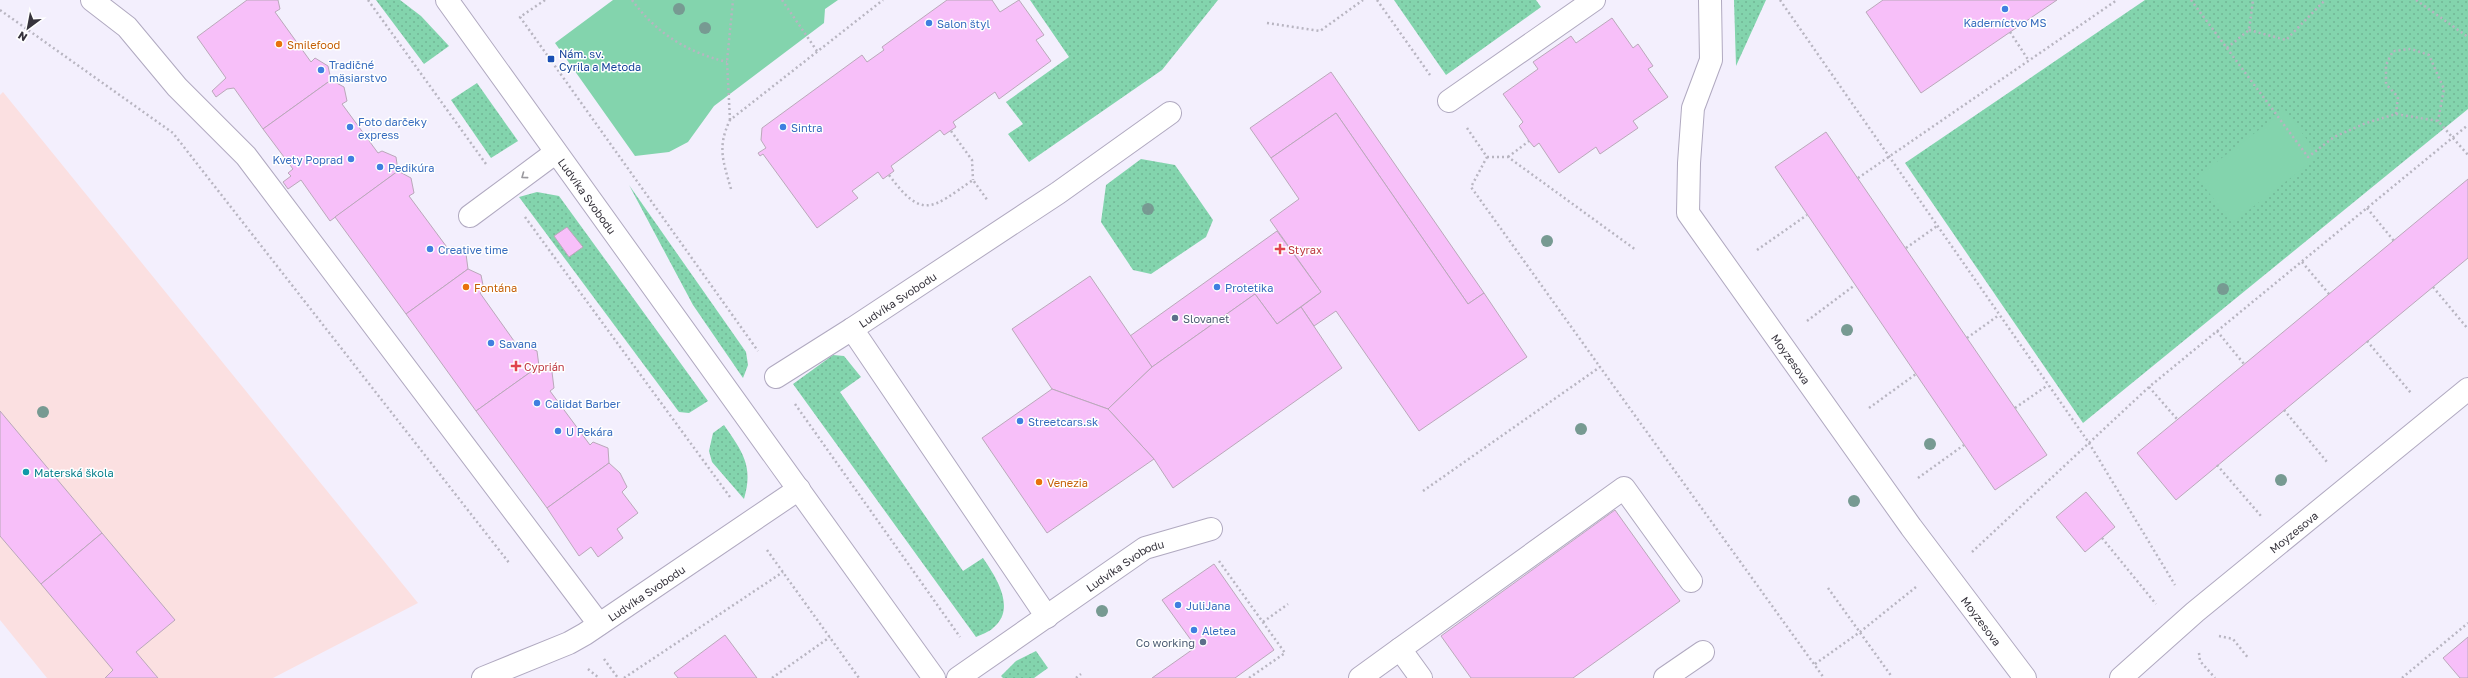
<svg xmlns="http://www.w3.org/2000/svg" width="2468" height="678" font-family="'Golos Text',sans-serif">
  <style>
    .education { fill: #fbe0e1 }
    .grass { fill: url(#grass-dots) }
    .park { fill: #83d4ad }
    .building { fill: #f7bff9; stroke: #baa8ba }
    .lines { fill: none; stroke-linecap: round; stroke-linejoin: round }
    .lane-casing { stroke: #b0a9c0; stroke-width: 24 }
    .street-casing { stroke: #b0a9c0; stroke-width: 24 }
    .path { stroke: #b8b5c1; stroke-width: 2.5; stroke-dasharray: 2 3; stroke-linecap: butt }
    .lane { stroke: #fff; stroke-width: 22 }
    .street { stroke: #fff; stroke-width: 22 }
    .tree { fill: #779a92 }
    .oneway { stroke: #9a999e }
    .shop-dot { fill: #3f7fe0; stroke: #fff; stroke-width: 1.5 }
    .food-dot { fill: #e8710a; stroke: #fff; stroke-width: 1.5 }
    .transit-dot { fill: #1a4fb4; stroke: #fff; stroke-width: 1.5 }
    .health-dot { fill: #e0444e; stroke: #fff; stroke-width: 1.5 }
    .service-dot { fill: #5c6f8a; stroke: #fff; stroke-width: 1.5 }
    .culture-dot { fill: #0f9aa8; stroke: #fff; stroke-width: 1.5 }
    .labels { text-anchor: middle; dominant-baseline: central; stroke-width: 3; stroke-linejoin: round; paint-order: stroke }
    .shop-label { font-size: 11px; fill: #366cbe; stroke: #fff; text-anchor: start }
    .food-label { font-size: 11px; fill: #c56008; stroke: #fff; text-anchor: start }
    .transit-label { font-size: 11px; fill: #164399; stroke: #fff; text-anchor: start }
    .street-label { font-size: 11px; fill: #36333c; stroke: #fff }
    .health-label { font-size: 11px; fill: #be3a42; stroke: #fff; text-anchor: start }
    .service-label { font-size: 11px; fill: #4e5e75; stroke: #fff; text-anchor: start }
    .culture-label { font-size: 11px; fill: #0d838f; stroke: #fff; text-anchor: start }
  </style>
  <defs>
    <pattern id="grass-dots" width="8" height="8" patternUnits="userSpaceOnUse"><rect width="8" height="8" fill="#83d4ad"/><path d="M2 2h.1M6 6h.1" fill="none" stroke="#72b696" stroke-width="1.8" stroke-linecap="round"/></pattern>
  </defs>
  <rect width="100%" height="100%" fill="#f3effd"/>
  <!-- education -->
  <path class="education" d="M3 92 418 603 273 678H47L0 620V95Z"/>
  <!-- grass -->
  <g class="grass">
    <path d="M376 0H400L421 16 449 46 424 64Z"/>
    <path d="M1030 0H1218L1162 70 1029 162 1008 134 1023 124 1006 102 1069 57Z"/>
    <path d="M1394 0H1536L1541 7 1446 75Z"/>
    <path d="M1734 0H1766L1736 66Z"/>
    <path d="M2145 0H2468V109L2083 423 1905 163Z"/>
    <path d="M477 83 518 141 491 158 451 100Z"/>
    <path d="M1141 159 1175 165 1213 220 1206 237 1151 274 1133 270 1101 222 1106 185Z"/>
    <path d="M629 185 746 352 748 365 743 378 693 305Z"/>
    <path d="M537 192 559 196 708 401 689 413 679 412 519 197Z"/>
    <path d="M833 355 844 356 861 377 840 392 963 571 983 558C996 577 1017 609 993 628 989 632 982 634 976 637L793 384Z"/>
    <path d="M724 425C742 451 754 466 744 499L712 462 709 451 713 433Z"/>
    <path d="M1036 651 1048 668 1034 678H1003L1001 676 1016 661Z"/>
  </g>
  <!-- park -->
  <g class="park">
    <path d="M613 0H838L825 9 824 23 714 106 688 142 669 152 635 156 555 43Z"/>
    <path d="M2285 110 2319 156 2232 223 2197 177Z"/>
  </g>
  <!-- building -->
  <g class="building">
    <path d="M247 0H278L280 9 275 12 311 62 315 58 328 66 331 80 263 129 234 88 227 89 216 97 212 91 226 78 197 37Z"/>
    <path d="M947 0H992L1000 12 1019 0 1044 35 1036 40 1051 61 999 99 995 92 953 122 956 127 944 135 940 130 891 166 894 171 883 179 878 172 852 191 858 198 817 228 763 154 760 156 758 153 766 148 761 140 762 128 862 55 867 62 884 50 882 47Z"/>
    <path d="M1883 0H2057L1921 93 1866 12Z"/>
    <path d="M1612 18 1633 48 1638 44 1653 66 1648 69 1668 97 1633 121 1638 128 1600 154 1596 147 1559 173 1539 143 1534 147 1529 141 1519 126 1523 122 1503 94 1538 69 1533 62 1571 36 1576 43Z"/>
    <path d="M1331 72 1484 293 1468 304 1336 113 1271 158 1250 128Z"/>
    <path d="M331 80 344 87 347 101 342 104 378 153 382 151 396 157 398 171 330 221 301 180 288 189 283 182 291 176 288 173 293 169 263 129Z"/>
    <path d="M1336 113 1468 304 1484 293 1527 357 1419 431 1336 311 1314 326 1301 307 1321 292 1270 220 1299 199 1271 158Z"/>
    <path d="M1826 132 2047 455 1995 490 1775 167Z"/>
    <path d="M398 171 411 178 414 193 409 196 449 250 453 247 466 254 468 269 406 314 335 217Z"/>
    <path d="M2468 179V258L2176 500 2137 453Z"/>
    <path d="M567 227 583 247 569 257 554 236Z"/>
    <path d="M1277 231 1321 292 1277 324 1255 294 1152 367 1130 336Z"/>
    <path d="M468 269 481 275 484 290 480 293 519 348 524 345 537 351 539 366 476 411 406 314Z"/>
    <path d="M1090 276 1152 367 1108 409 1052 389 1012 329Z"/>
    <path d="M1255 294 1277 324 1301 307 1342 368 1173 488 1154 459 1108 409 1152 367Z"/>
    <path d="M539 366 552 372 554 388 550 391 590 445 593 442 608 448 609 463 547 508 476 411Z"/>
    <path d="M1052 389 1108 409 1154 459 1047 533 982 438Z"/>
    <path d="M0 411 102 533 41 584 0 536Z"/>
    <path d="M609 463 620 473 627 487 622 492 638 513 617 529 623 538 598 557 591 547 579 556 547 508Z"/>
    <path d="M2086 492 2115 527 2085 552 2056 517Z"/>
    <path d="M1615 510 1680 601 1573 678H1471L1441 636Z"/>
    <path d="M102 533 175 620 136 652 158 678H105L113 670 41 584Z"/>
    <path d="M1214 564 1274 650 1235 678H1152L1196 647 1162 600Z"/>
    <path d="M725 635 757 678H678L674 673Z"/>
    <path d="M2468 637V678H2460L2443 658Z"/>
  </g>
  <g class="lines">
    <!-- lane casing -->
    <g class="lane-casing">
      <g id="lane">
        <path d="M92 0 127 27 177 87 246 156 599 624"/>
        <path d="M1449 101 1594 0"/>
        <path d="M470 216 555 153"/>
        <path d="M776 377 852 329"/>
        <path d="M1400 649 1624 488 1691 581"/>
        <path d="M1360 678 1400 649 1421 678"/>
        <path d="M1665 678 1703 652"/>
      </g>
    </g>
    <!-- street casing -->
    <g class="street-casing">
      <g id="street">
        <path id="s1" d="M447 0 934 678"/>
        <path id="s2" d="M1710 0 1711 60 1693 108 1689 163 1688 213 1911 527 2025 678"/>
        <path id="s3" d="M1047 617 852 329 1058 193 1170 113"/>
        <path id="s4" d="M483 678 569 643 585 634 799 489"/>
        <path id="s5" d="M958 678 1145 548 1211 529"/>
        <path id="s6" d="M2121 678 2195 612 2468 389"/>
      </g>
    </g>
    <!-- path -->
    <g class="path">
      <path d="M368 0 486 164"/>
      <path d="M545 0 520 17 758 351"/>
      <path d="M632 0C657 34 687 52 727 62"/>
      <path d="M782 0 817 51"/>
      <path d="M1377 0 1430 75"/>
      <path d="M1780 0 2089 443 2175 585"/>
      <path d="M2191 0 2308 157 2334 137 2366 123 2396 114 2438 121 2468 155"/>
      <path d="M2416 0 2468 37"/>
      <path d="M0 10 173 133 510 564"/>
      <path d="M1267 23 1320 31 1363 0"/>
      <path d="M2249 30 2286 40 2325 0"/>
      <path d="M2010 32 2029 61"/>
      <path d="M2227 48 2249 30 2253 0"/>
      <path d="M2396 114 2398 97 2386 84V65L2393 51 2411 49 2429 55 2444 89 2438 121"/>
      <path d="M730 120 727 62 733 0"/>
      <path d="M1467 128 1487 157 1471 187 1600 367"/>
      <path d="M951 131 972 160 973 180"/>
      <path d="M1487 157H1508L1636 250"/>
      <path d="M1508 157 1529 141"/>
      <path d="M889 175C923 221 932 208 973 180L988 201"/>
      <path d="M1858 178 2117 0"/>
      <path d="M731 189C723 161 717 147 730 120L883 0"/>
      <path d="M2367 208 2394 241"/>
      <path d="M525 217 730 497"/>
      <path d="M1906 248 1937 226"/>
      <path d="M1757 250 1807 215"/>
      <path d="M2302 262 2329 294"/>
      <path d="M2433 287 2468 329"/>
      <path d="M1807 321 1855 285"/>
      <path d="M2217 331 2244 364"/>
      <path d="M1967 338 1999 315"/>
      <path d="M2367 341 2411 393"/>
      <path d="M2149 387 2177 419"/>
      <path d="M795 404 960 637"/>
      <path d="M1869 408 1916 374"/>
      <path d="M2015 408 2048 385"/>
      <path d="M2284 410 2327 462"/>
      <path d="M2217 465 2261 516"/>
      <path d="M1918 478 1964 445"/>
      <path d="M1423 491 1600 367 1824 678"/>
      <path d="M2102 538 2156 604"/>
      <path d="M767 550 859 678"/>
      <path d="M1972 552 2149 387 2468 125"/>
      <path d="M1219 561 1285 653 1249 678"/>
      <path d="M1828 588 1892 677"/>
      <path d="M1263 622 1288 604"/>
      <path d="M2219 636 2233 639 2249 659"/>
      <path d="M2199 653 2200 661 2215 678"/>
      <path d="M604 659 618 678"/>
      <path d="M1815 664 1860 632 1916 587"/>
      <path d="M588 669 599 678"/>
      <path d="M624 678 783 572"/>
      <path d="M772 678 830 637"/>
      <path d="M1076 678 1081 674"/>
      <path d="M2402 678 2468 623"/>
    </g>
    <!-- lane -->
    <use href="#lane" class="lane"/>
    <!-- street -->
    <use href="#street" class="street"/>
  </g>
  <!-- trees -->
  <g class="tree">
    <circle cx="679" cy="9" r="6"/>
    <circle cx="705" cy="28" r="6"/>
    <circle cx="1148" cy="209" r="6"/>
    <circle cx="1547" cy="241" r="6"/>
    <circle cx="2223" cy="289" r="6"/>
    <circle cx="1847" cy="330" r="6"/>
    <circle cx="43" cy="412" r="6"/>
    <circle cx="1581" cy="429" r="6"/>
    <circle cx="1930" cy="444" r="6"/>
    <circle cx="2281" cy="480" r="6"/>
    <circle cx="1854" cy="501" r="6"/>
    <circle cx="1102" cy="611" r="6"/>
  </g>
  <!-- one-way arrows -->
  <defs><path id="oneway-chevron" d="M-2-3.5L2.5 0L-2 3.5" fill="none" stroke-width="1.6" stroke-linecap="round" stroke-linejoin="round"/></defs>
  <use class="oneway" href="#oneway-chevron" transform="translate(524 176) rotate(144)"/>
  <!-- markers -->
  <g class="shop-dot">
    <circle cx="2005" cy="9" r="4"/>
    <circle cx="929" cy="23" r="4"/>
    <circle cx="321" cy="70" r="4"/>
    <circle cx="350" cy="127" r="4"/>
    <circle cx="783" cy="127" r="4"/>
    <circle cx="351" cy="159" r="4"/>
    <circle cx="380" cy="167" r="4"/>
    <circle cx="430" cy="249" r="4"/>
    <circle cx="1217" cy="287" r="4"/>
    <circle cx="491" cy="343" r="4"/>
    <circle cx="537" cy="403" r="4"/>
    <circle cx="1020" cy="421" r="4"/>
    <circle cx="558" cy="431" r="4"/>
    <circle cx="1178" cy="605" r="4"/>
    <circle cx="1194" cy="630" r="4"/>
  </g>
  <g class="food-dot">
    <circle cx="279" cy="44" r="4"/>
    <circle cx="466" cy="287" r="4"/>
    <circle cx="1039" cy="482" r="4"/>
  </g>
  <rect class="transit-dot" x="547" y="55" width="8" height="8" rx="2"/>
  <g class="health-dot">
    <path d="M1278 243h4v4h4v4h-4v4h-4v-4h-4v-4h4z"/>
    <path d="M514 360h4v4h4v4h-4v4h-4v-4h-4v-4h4z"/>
  </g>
  <g class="service-dot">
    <circle cx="1175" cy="318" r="4"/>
    <circle cx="1203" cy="642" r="4"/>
  </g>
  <circle class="culture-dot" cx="26" cy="472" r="4"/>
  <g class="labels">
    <!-- shop labels -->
    <g class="shop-label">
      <text x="2005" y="22" text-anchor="middle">Kaderníctvo MS</text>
      <text x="937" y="23">Salon štyl</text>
      <text x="329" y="64">Tradičné<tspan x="329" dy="13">mäsiarstvo</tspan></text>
      <text x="358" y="121">Foto darčeky<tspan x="358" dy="13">express</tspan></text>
      <text x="791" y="127">Sintra</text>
      <text x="343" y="159" text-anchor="end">Kvety Poprad</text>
      <text x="388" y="167">Pedikúra</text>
      <text x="438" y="249">Creative time</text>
      <text x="1225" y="287">Protetika</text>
      <text x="499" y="343">Savana</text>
      <text x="545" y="403">Calidat Barber</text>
      <text x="1028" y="421">Streetcars.sk</text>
      <text x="566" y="431">U Pekára</text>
      <text x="1186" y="605">JuliJana</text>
      <text x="1202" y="630">Aletea</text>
    </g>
    <!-- food labels -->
    <g class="food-label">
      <text x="287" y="44">Smilefood</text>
      <text x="474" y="287">Fontána</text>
      <text x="1047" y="482">Venezia</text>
    </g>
    <!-- transit labels -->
    <g class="transit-label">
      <text x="559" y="53">Nám. sv.<tspan x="559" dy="13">Cyrila a Metoda</tspan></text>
    </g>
    <!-- street labels -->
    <g class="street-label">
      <text stroke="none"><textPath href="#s1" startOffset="241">Ludvíka Svobodu</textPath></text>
      <text stroke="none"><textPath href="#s3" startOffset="402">Ludvíka Svobodu</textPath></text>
      <text stroke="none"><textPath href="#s2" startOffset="395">Moyzesova</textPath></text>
      <text stroke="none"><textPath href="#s6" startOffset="226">Moyzesova</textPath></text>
      <text stroke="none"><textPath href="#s5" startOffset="202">Ludvíka Svobodu</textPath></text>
      <text stroke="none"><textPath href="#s4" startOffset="185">Ludvíka Svobodu</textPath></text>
      <text stroke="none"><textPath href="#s2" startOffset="719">Moyzesova</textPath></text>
    </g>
    <!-- health labels -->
    <g class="health-label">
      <text x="1288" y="249">Styrax</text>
      <text x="524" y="366">Cyprián</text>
    </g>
    <!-- service labels -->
    <g class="service-label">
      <text x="1183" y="318">Slovanet</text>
      <text x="1195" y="642" text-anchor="end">Co working</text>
    </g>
    <!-- culture labels -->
    <g class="culture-label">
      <text x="34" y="472">Materská škola</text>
    </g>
  </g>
  <!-- north arrow -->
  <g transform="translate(28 28) rotate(212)" stroke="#ffffff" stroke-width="3" paint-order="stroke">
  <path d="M0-3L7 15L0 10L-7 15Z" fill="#36333c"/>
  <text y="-6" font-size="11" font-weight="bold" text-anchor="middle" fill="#36333c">N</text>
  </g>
</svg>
